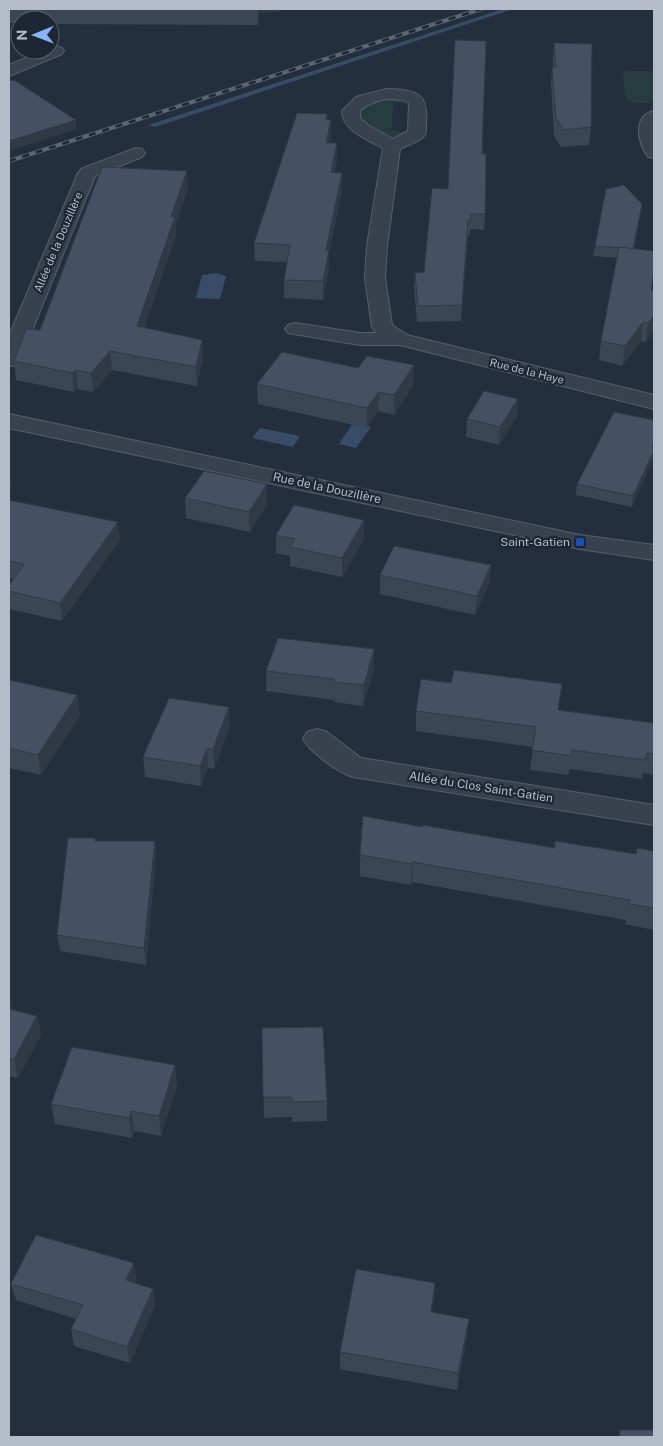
<svg xmlns="http://www.w3.org/2000/svg" width="663" height="1446" font-family="'Public Sans',sans-serif">
  <style>
    .green { fill: #263c3f }
    .water { fill: #394c67 }
    .lines { fill: none; stroke-linecap: round; stroke-linejoin: round }
    .stream { fill: #394c67; fill-rule: evenodd }
    .minor-casing { stroke: #565f6c; stroke-width: 2 }
    .minor { fill: #38414e; fill-rule: evenodd }
    .rail-casing { stroke: #5a6575; stroke-width: 4 }
    .rail { stroke: #1d2633; stroke-width: 2.5; stroke-dasharray: 7; stroke-linecap: butt }
    .wall { fill: #3b4654 }
    .shaded-wall { fill: #303945 }
    .building { fill: #455162; stroke: #303945 }
    .transit-dot { fill: #1a4fb4; stroke: #1d2633; stroke-width: 2 }
    .labels { text-anchor: middle; dominant-baseline: central; stroke-width: 4.5; stroke-linejoin: round; paint-order: stroke }
    .far-street-label { font-size: 11px; fill: #b4bcc9; stroke: #1d2633 }
    .street-label { font-size: 12px; fill: #b4bcc9; stroke: #1d2633 }
    .poi-label { font-size: 12px; fill: #b4bcc9; stroke: #1d2633; text-anchor: end }
  </style>
  <rect width="100%" height="100%" fill="#242f3e"/>
  <!-- green -->
  <g class="green">
    <path d="M627 71H654V98L650 103H634L626 100 622 73Z"/>
    <path d="M383 98C393 98 405 97 413 105L394 102 391 130 408 133C389 144 372 129 357 117L359 109Z"/>
  </g>
  <!-- water -->
  <g class="water">
    <path d="M215 273 226 276 220 299 196 298 202 275Z"/>
    <path d="M353 423 371 427 356 448 339 444Z"/>
    <path d="M260 428 300 436 293 447 252 438Z"/>
  </g>
  <g class="lines">
    <!-- stream -->
    <path class="stream" d="M503 9H513L155 127 148 125Z"/>
    <!-- minor casing -->
    <g class="minor-casing">
      <g id="minor">
        <path d="M56 46 62 48 64 51 62 54 9 76V65Z"/>
        <path d="M387 89C415 90 429 92 426 123 426 129 427 135 422 138 416 143 407 145 400 149L387 246 385 278 392 325 407 335 654 395V409L400 345H360L288 333 285 329 288 325 295 323 360 333H376L372 327 365 278 367 246 383 148C368 140 342 130 342 111L356 97ZM387 99 404 100 409 103 408 131 393 139 368 125 360 118V111C367 104 376 101 387 99Z"/>
        <path d="M654 111V158L648 157C638 143 632 116 654 111Z"/>
        <path d="M136 148 142 149 145 153 142 157 95 176 20 360 17 365 9 366V336L78 173 81 169Z"/>
        <path d="M9 414 580 535 654 545V560L580 549 9 428Z"/>
        <path d="M317 729 327 732 361 758 654 805V825L353 777C338 772 311 753 303 739L307 732Z"/>
      </g>
    </g>
    <!-- minor -->
    <use href="#minor" class="minor"/>
    <!-- rail casing -->
    <g class="rail-casing">
      <path id="rail" d="M9 161 481 9"/>
    </g>
    <!-- rail -->
    <use href="#rail" class="rail"/>
  </g>
  <!-- wall -->
  <g class="wall">
    <path d="M9 9H280V11L259 13 258 25 50 24V20H20V23H9Z"/>
    <path d="M554 43 591 127 589 145 561 147 554 136 551 83 552 67H553V59Z"/>
    <path d="M327 114V120L331 137 330 143H337V161L334 172 342 173V190L329 253V268L323 300 284 298V280L287 262 255 261 254 243Z"/>
    <path d="M482 154 485 214 484 230 470 229V235H468L461 321 417 322 414 288 415 273 424 272 448 189Z"/>
    <path d="M188 188 175 226 176 235 144 328 202 340 203 358 197 386 112 370 93 392 78 389 74 392 16 380 14 361 40 330Z"/>
    <path d="M642 204 634 249 651 290H654L646 342 641 341 622 366 599 360 601 341 617 258 593 256 595 246Z"/>
    <path d="M414 365 413 385 394 415 378 411 367 428 258 404 257 384 358 368Z"/>
    <path d="M517 416 499 445 466 437 467 419Z"/>
    <path d="M654 420V451L653 459 632 507 576 495 577 484Z"/>
    <path d="M185 498 267 504 250 532 186 518Z"/>
    <path d="M9 500 120 540 62 621 9 609V585L13 579 9 578Z"/>
    <path d="M364 520V539L342 577 290 566V556L276 553V535Z"/>
    <path d="M491 565 489 584 475 615 380 594V575Z"/>
    <path d="M374 649V670L363 706 334 702V700L266 691V671Z"/>
    <path d="M9 680 77 695 80 715 41 775 9 768Z"/>
    <path d="M558 710 654 723V775L643 773 642 779 570 769 568 775 530 770 533 747 416 731V711Z"/>
    <path d="M230 726 214 769 208 768 201 786 145 777 143 757Z"/>
    <path d="M422 827 554 848 555 841 636 854 654 851V930L625 924 626 920 412 882 411 885 360 876V855Z"/>
    <path d="M155 841 156 857 146 965 60 951 57 935Z"/>
    <path d="M9 987 12 1006 11 1009 37 1016 41 1035 18 1078 9 1076Z"/>
    <path d="M262 1028 327 1101V1121L292 1122V1117L264 1118Z"/>
    <path d="M175 1065 177 1085 161 1136 134 1131 132 1138 55 1124 51 1104Z"/>
    <path d="M137 1280 135 1283 153 1289 155 1306 130 1363 74 1346 71 1329 76 1319 16 1300 11 1284Z"/>
    <path d="M435 1283 432 1312 467 1336 457 1390 340 1369V1352Z"/>
  </g>
  <!-- shaded-wall -->
  <g class="shaded-wall">
    <path d="M258 9H280V11L259 13 258 25Z"/>
    <path d="M76 120 77 129 9 151V141Z"/>
    <path d="M331 120V137L326 160V143Z"/>
    <path d="M337 143V161L331 190V172Z"/>
    <path d="M187 171 188 188 175 226 176 235 138 345 137 326 171 217Z"/>
    <path d="M342 173V190L329 253V268L323 300V281L326 250Z"/>
    <path d="M654 316V331L646 342 648 323Z"/>
    <path d="M643 322 641 341 622 366 625 346Z"/>
    <path d="M202 340 203 358 197 386 196 367Z"/>
    <path d="M110 351 112 370 93 392 91 373Z"/>
    <path d="M414 365 413 385 394 415V395Z"/>
    <path d="M76 370 78 389 74 392 72 373Z"/>
    <path d="M379 392 378 411 367 428V408Z"/>
    <path d="M518 399 517 416 499 445 500 427Z"/>
    <path d="M654 450 653 459 632 507 633 496Z"/>
    <path d="M9 467 12 485 9 488Z"/>
    <path d="M267 484V504L250 532 249 512Z"/>
    <path d="M364 520V539L342 577V558Z"/>
    <path d="M118 522 120 540 62 621 60 603Z"/>
    <path d="M491 565 489 584 475 615 477 596Z"/>
    <path d="M374 649V670L363 706 364 685Z"/>
    <path d="M77 695 80 715 41 775 38 755Z"/>
    <path d="M229 707 230 726 214 769 213 749Z"/>
    <path d="M207 749 208 768 201 786 200 766Z"/>
    <path d="M155 841 156 857 146 965 144 948Z"/>
    <path d="M413 862 412 882 411 885 412 864Z"/>
    <path d="M9 987 12 1006 9 1012Z"/>
    <path d="M37 1016 41 1035 18 1078 14 1059Z"/>
    <path d="M175 1065 177 1085 161 1136 159 1116Z"/>
    <path d="M131 1111 134 1131 132 1138 129 1118Z"/>
    <path d="M134 1263 137 1280 128 1297 126 1280Z"/>
    <path d="M435 1283 434 1300 429 1329 431 1312Z"/>
    <path d="M153 1289 155 1306 130 1363 127 1347Z"/>
    <path d="M469 1319 467 1336 457 1390 458 1373Z"/>
  </g>
  <!-- building -->
  <g class="building">
    <path d="M455 40 486 41 482 154H486L485 214H471V220H468L462 305 418 306 415 273 424 272 432 188 448 189Z"/>
    <path d="M554 43 592 44 591 127 563 130 556 118 552 67H556Z"/>
    <path d="M14 80 76 120 9 141V81Z"/>
    <path d="M297 113 327 114 326 120H331L326 143H337L331 172 342 173 326 250H329L323 281 284 280 290 245 254 243Z"/>
    <path d="M102 167 187 171 171 217H175L137 326 202 340 196 367 110 351 91 373 76 370 72 373 14 361 26 329 40 330Z"/>
    <path d="M624 185 642 204 633 249 595 246 606 189Z"/>
    <path d="M619 247 654 251V270L651 290H654V316L648 323 643 322 625 346 601 341Z"/>
    <path d="M282 352 358 368 367 356 414 365 394 395 379 392 367 408 257 384Z"/>
    <path d="M484 391 518 399 500 427 467 419Z"/>
    <path d="M614 412 654 420V442L652 448 654 449V450L633 496 577 484Z"/>
    <path d="M204 471 267 484 249 512 185 498Z"/>
    <path d="M9 500 118 522 60 603 9 591V585L24 564 9 561Z"/>
    <path d="M294 505 364 520 342 558 290 547 295 539 276 535Z"/>
    <path d="M394 546 491 565 477 596 380 575Z"/>
    <path d="M278 638 374 649 364 685 334 682V679L266 671Z"/>
    <path d="M454 670 562 684 558 710 654 723V754L647 753 645 760 572 750 571 756 532 750 536 727 416 711 421 679 451 683Z"/>
    <path d="M9 680 77 695 38 755 9 748Z"/>
    <path d="M169 698 229 707 213 749H207L200 766 143 757Z"/>
    <path d="M363 816 423 827 422 825 555 848V841L636 854 637 848 654 851V908L629 904 630 900 413 862 412 864 360 855Z"/>
    <path d="M68 838H95V841H155L144 948 57 935Z"/>
    <path d="M9 1009 37 1016 14 1059 9 1058Z"/>
    <path d="M323 1027 327 1101 292 1102V1097H263L262 1028Z"/>
    <path d="M72 1047 175 1065 159 1116 131 1111 129 1118 51 1104Z"/>
    <path d="M36 1235 134 1263 126 1280 153 1289 127 1347 71 1329 83 1305 11 1284Z"/>
    <path d="M356 1269 435 1283 431 1312 469 1319 458 1373 340 1352Z"/>
    <path d="M619 1430H654V1437H620Z"/>
  </g>
  <!-- markers -->
  <rect class="transit-dot" x="575" y="537" width="10" height="10" rx="2.5"/>
  <g class="labels">
    <!-- far-street labels -->
    <g class="far-street-label">
      <text transform="translate(58 242) rotate(-67)">Allée de la Douzillère</text>
      <text transform="translate(527 371) rotate(14)">Rue de la Haye</text>
    </g>
    <!-- street labels -->
    <g class="street-label">
      <text transform="translate(327 488) rotate(12)">Rue de la Douzillère</text>
      <text transform="translate(481 787) rotate(9)">Allée du Clos Saint-Gatien</text>
    </g>
    <!-- poi labels -->
    <g class="poi-label">
      <text x="570" y="542">Saint-Gatien</text>
    </g>
  </g>
  <!-- border -->
  <rect width="663" height="1446" fill="none" stroke="#b4bcc9" stroke-width="20"/>
  <!-- north arrow -->
  <g transform="translate(35 35) rotate(269)"><circle r="24" fill="#1d2633" stroke="#59626f"/>
  <path d="M0-4L9 19L0 12L-9 19Z" fill="#8ab4f8"/>
  <text y="-8" font-size="14" font-weight="bold" text-anchor="middle" fill="#b4bcc9">N</text>
  </g>
</svg>
